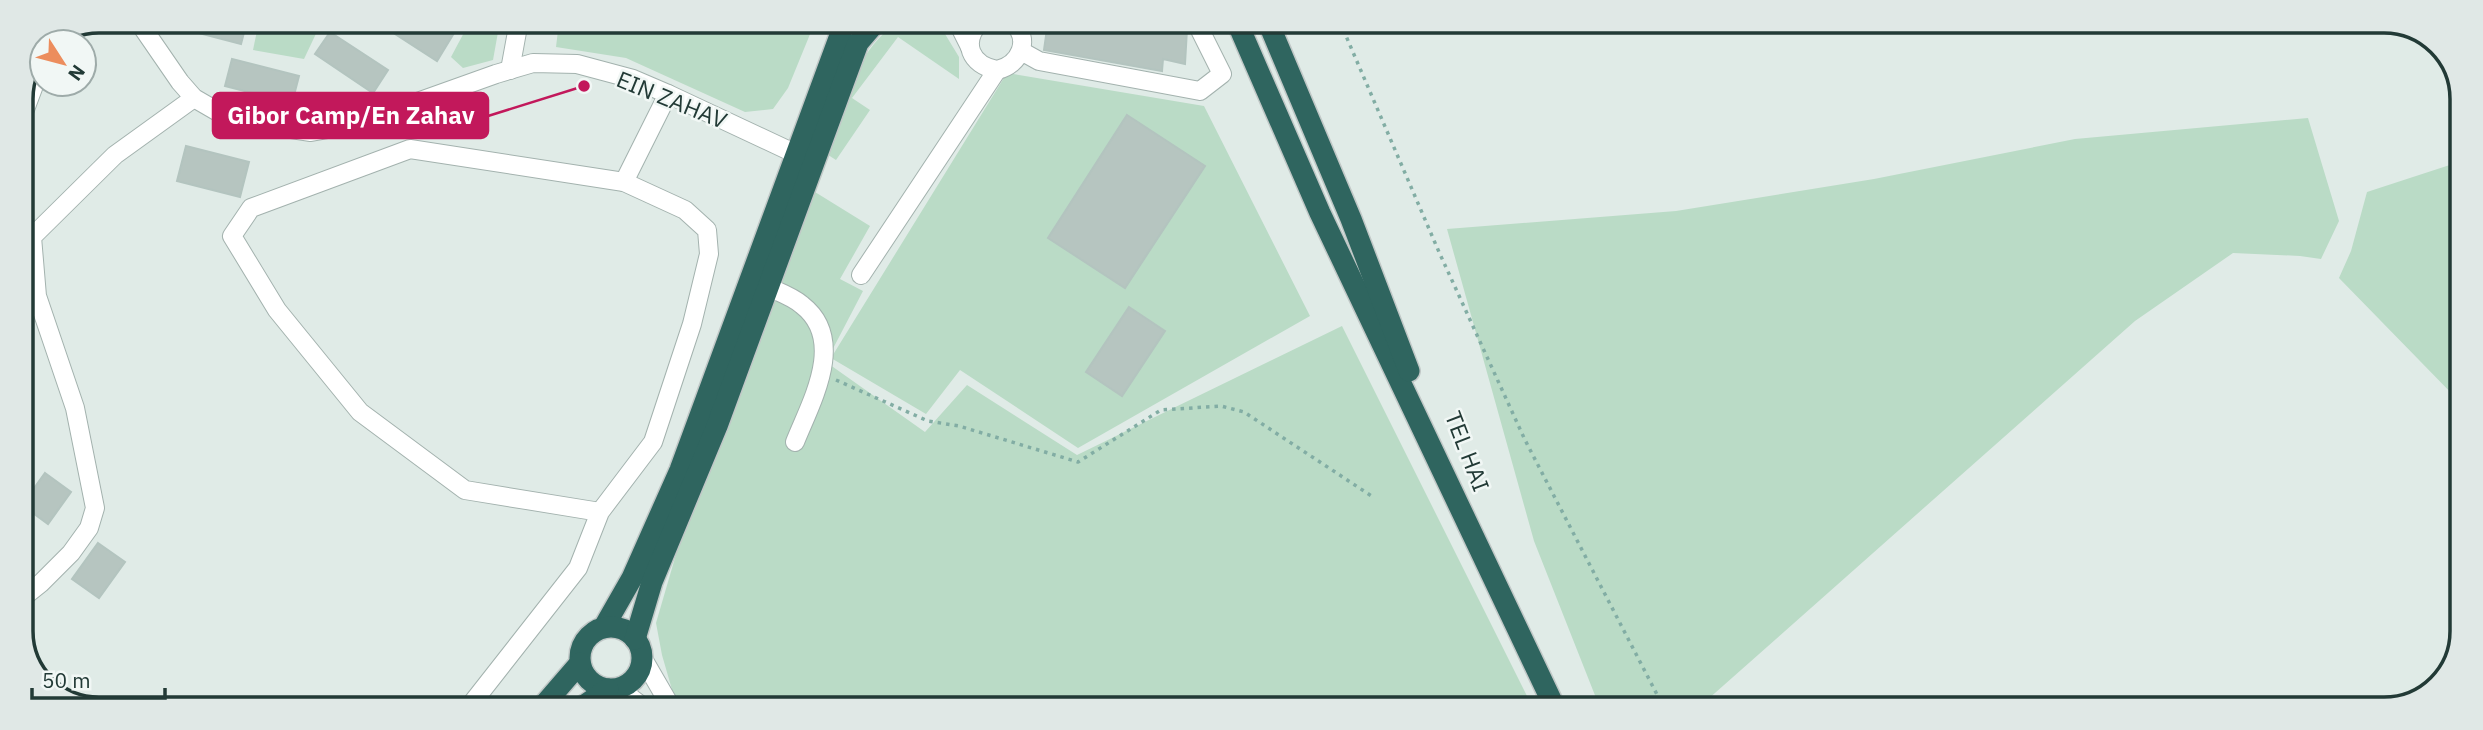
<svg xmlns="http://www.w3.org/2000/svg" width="2483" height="730" font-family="'IBM Plex Sans',sans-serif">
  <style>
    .green { fill: #badbc6 }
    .building { fill: #b6c5c0; stroke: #b3c4bf; stroke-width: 2 }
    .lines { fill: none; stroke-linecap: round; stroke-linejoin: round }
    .minor-casing { stroke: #a3b2ae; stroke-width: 20 }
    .highway-casing { stroke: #c1c8c7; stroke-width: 24 }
    .path { stroke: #82ada4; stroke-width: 3.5; stroke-dasharray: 3.5 5; stroke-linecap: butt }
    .minor { stroke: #fff; stroke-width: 18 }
    .highway { stroke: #2f655f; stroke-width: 21 }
    .labels { text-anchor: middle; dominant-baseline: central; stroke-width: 5; stroke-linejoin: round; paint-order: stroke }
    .street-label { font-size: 23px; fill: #223a36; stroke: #f1f7f5 }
    .rim { fill: none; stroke: #223a36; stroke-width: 3.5 }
    .leader { fill: none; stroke: #c2185b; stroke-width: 2.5 }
    .callout-dot { fill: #c2185b; stroke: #f1f7f5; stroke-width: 2.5 }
    .callout { fill: #c2185b; stroke: #c2185b; stroke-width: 2.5 }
    .callout-label { font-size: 24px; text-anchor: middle; font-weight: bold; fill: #fff }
  </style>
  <rect width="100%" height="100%" fill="#e0ebe7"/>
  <!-- green -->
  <g class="green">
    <path d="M259 21H322L304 59 253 50Z"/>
    <path d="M459 21H500L493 60 463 68 451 57 467 27Z"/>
    <path d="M559 22H815L788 88 773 109 745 112 626 58 556 47Z"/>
    <path d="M905 22H928L945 34 959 57V79L898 37 852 98 870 110 836 160 822 151C837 110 853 63 885 32 890 27 898 25 905 22Z"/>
    <path d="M1007 73 1204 106 1310 316 1078 448 960 370 926 414 831 358Z"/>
    <path d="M2308 118 2339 221 2321 259 2300 256 2233 253 2135 321 1698 708H1600L1534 541 1447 229 1676 211 1874 179 2075 139Z"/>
    <path d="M2462 161 2460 402 2339 278 2351 251 2367 192Z"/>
    <path d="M815 192 870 226 840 279 863 291 826 362 925 432 967 385 1077 455 1342 326 1533 708 677 707 662 655 656 623 677 551Z"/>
  </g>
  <!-- building -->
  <g class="building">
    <path d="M173 21H247L241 44 172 26Z"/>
    <path d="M375 21H436L454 33 437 61Z"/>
    <path d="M1048 22H1184L1187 29 1185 64 1163 59 1162 71 1044 50Z"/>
    <path d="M330 32 388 70 373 93 315 54Z"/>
    <path d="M232 59 299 76 292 103 225 86Z"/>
    <path d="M1127 115 1205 166 1125 288 1048 238Z"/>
    <path d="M186 146 249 162 240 197 177 181Z"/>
    <path d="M1129 307 1165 331 1122 396 1086 372Z"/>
    <path d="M45 473 71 492 48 524 22 505Z"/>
    <path d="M98 543 125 562 99 598 72 579Z"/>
  </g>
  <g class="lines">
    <!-- minor casing -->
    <g class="minor-casing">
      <g id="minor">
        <path d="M138 21 180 82 194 98 232 120 311 132 356 124 496 74 533 63 577 64 633 79 668 94 796 154"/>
        <path d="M953 22 959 25 970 47"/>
        <path d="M980 22C961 42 970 65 997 70 1020 65 1032 39 1012 22"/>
        <path d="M50 42V41"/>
        <path d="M1021 51 1039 61 1200 91 1222 74 1196 22"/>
        <path d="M510 70 519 21"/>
        <path d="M21 120 42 64"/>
        <path d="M624 182 668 94"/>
        <path d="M861 275 997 70"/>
        <path d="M768 287C779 292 793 297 802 305 847 340 811 402 795 442"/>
        <path d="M21 599 41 583 71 553 89 528 95 508 75 408 37 296 32 237 115 155 194 98"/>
        <path d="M642 657 671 707"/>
        <path d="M618 688 643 707"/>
        <path d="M469 707 578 568 600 512 653 442 692 324 709 254 707 230 685 210 624 182 410 149 251 208 232 236 277 310 360 412 465 490 600 512"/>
      </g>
    </g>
    <!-- highway casing -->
    <g class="highway-casing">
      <g id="highway">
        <path d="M1237 22 1320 213 1555 708"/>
        <path d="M1268 22 1351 219 1409 371"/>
        <path d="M604 627 632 578 680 470 845 22"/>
        <circle cx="611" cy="658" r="31"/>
        <path d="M635 639 652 582 717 426 858 43 876 22"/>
        <path d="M542 707 580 663"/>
        <path d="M582 707 608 689"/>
      </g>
    </g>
    <!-- path -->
    <g class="path">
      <path d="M1340 22 1439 252 1525 440 1664 708"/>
      <path d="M836 380 928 421 959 426 1078 462 1161 410 1221 406 1244 412 1373 497"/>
    </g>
    <!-- minor -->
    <use href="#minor" class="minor"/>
    <!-- highway -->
    <use href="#highway" class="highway"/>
  </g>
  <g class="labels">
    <!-- street labels -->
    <g class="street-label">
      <text transform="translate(672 99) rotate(22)">EIN ZAHAV</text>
      <text transform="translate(1468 451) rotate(69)">TEL HAI</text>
    </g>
  </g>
  <!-- crop -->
  <path d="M0 0H2483V730H0ZM99 33H2384A66 66 0 0 1 2450 99V631A66 66 0 0 1 2384 697H99A66 66 0 0 1 33 631V99A66 66 0 0 1 99 33Z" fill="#e0e8e6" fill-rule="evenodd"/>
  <path class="rim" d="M99 33H2384A66 66 0 0 1 2450 99V631A66 66 0 0 1 2384 697H99A66 66 0 0 1 33 631V99A66 66 0 0 1 99 33Z"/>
  <!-- callouts -->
  <path class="leader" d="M584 86L488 116"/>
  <circle class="callout-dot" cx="584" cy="86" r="7"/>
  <rect class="callout" x="213" y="93" width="275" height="45" rx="7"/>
  <g class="callout-label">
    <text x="351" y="124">Gibor Camp/En Zahav</text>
  </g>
  <!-- north arrow -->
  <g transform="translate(63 63) rotate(126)"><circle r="33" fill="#f1f7f5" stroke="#9eaba9" stroke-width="2"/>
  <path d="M0-5L12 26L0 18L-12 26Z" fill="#ec8d5d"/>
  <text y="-10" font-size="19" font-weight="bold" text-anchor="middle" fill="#223a36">N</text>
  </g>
  <!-- scale -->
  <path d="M32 688v10h133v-10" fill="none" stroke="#223a36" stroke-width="3.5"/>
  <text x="42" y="688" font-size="21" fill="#223a36" stroke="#f1f7f5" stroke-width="5" paint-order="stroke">50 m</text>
</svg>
